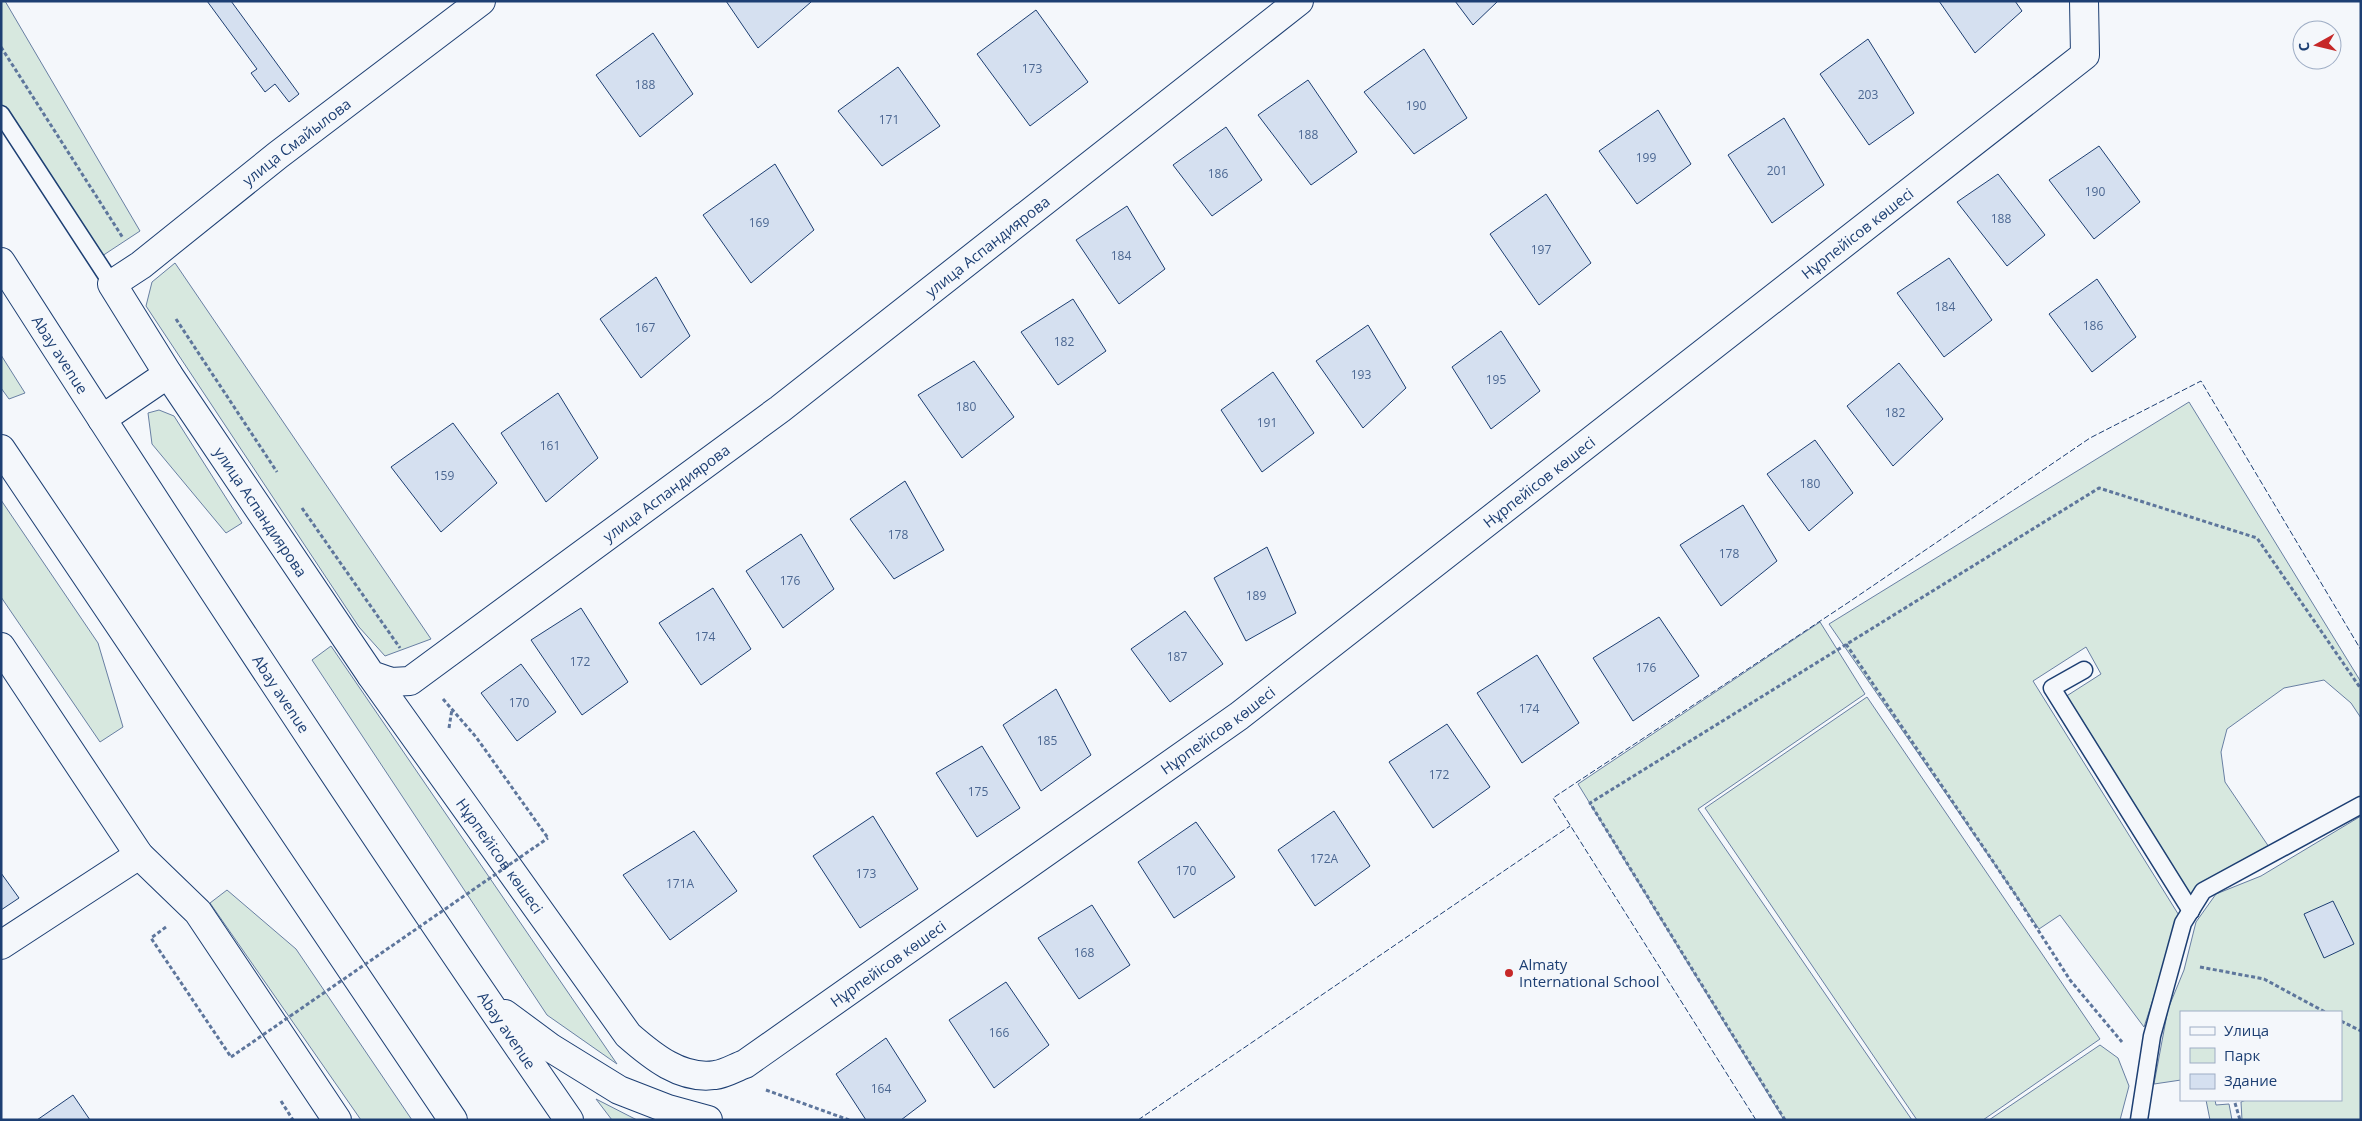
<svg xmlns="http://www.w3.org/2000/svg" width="2362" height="1121" font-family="'Open Sans',sans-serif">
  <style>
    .green { fill: #d7e8df; stroke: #687fa3 }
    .building { fill: #d5e0f0; stroke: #1d3f73 }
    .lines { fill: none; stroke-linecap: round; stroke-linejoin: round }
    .lane-casing { stroke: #1d3f73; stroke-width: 19 }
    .street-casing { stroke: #1d3f73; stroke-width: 30 }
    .secondary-casing { stroke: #1d3f73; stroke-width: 30 }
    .path { stroke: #5e769c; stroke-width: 3; stroke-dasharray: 4 2.5; stroke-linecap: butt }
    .lane { stroke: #f4f7fb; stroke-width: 16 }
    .street { stroke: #f4f7fb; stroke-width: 28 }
    .secondary { stroke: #f4f7fb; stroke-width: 28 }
    .path-bridge { stroke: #5e769c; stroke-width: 3; stroke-dasharray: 4 2.5; stroke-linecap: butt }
    .fence { stroke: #1d3f73; stroke-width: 1; stroke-dasharray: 6 2.5; stroke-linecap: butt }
    .poi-dot { fill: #c62828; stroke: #f4f7fb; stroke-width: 2 }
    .labels { text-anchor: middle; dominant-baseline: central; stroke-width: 4; stroke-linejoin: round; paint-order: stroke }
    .number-label { font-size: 12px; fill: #4b6792 }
    .street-label { font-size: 15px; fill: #1d3f73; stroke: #f4f7fb }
    .poi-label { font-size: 15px; fill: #1d3f73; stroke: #f4f7fb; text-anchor: start }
  </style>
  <rect width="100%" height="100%" fill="#f4f7fb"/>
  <!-- green -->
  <g class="green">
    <path d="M1 1H5L140 231 96 260 1 114Z"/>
    <path d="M175 263 431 639 385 656 359 627 146 306 152 282Z"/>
    <path d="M1 355 25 393 9 399 1 388Z"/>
    <path d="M2189 402 2361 682V718L2351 703 2324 680 2284 688 2227 729 2221 752 2225 782 2269 847 2193 900 2065 697 2101 674 2086 647 2033 681 2180 917 2144 1027 2060 915 2039 929 1829 624Z"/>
    <path d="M159 410 174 416 242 523 226 533 152 444 148 413Z"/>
    <path d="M1 500 98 643 123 727 100 742 1 597Z"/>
    <path d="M1820 622 1865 694 1698 809 1912 1120H1784L1578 784Z"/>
    <path d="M331 646 617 1064 547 1015 312 660Z"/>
    <path d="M1867 697 2100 1039 1983 1120H1917L1705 808Z"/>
    <path d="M2361 816V1120H2242L2241 1102 2246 1100H2341V1012H2181V1080L2154 1084 2168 1009 2184 970 2196 922 2216 894 2261 876Z"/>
    <path d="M227 890 296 949 412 1120H361L210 903Z"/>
    <path d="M2100 1045 2118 1058 2129 1086 2120 1120H1989Z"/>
    <path d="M596 1099 637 1120H612Z"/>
    <path d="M2206 1100H2215L2216 1105 2229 1104 2232 1120H2210Z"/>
  </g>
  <!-- building -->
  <g class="building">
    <path d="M207 1H231L299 94 289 102 275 84 265 92 251 73 257 69Z"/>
    <path d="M726 1H811V2L758 48Z"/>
    <path d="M1455 1H1498L1473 25Z"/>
    <path d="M1939 1H2015L2022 11 1975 53Z"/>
    <path d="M1036 10 1088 82 1030 126 977 54Z"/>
    <path d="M653 33 693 94 640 137 596 75Z"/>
    <path d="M1868 39 1914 113 1869 145 1820 74Z"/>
    <path d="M1424 49 1467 118 1414 154 1364 92Z"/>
    <path d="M898 67 940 126 882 166 838 111Z"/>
    <path d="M1308 80 1357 152 1311 185 1258 115Z"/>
    <path d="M1658 110 1691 164 1637 204 1599 151Z"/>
    <path d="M1784 118 1824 185 1772 223 1728 155Z"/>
    <path d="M1226 127 1262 180 1212 216 1173 165Z"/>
    <path d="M2099 146 2140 202 2094 239 2049 180Z"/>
    <path d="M775 164 814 230 751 283 703 215Z"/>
    <path d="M1998 174 2045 235 2007 266 1957 202Z"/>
    <path d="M1546 194 1591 263 1539 305 1490 234Z"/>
    <path d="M1127 206 1165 269 1119 304 1076 240Z"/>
    <path d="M1949 258 1992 320 1944 357 1897 293Z"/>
    <path d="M656 277 690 336 641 378 600 319Z"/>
    <path d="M2097 279 2136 337 2092 372 2049 314Z"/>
    <path d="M1073 299 1106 351 1058 385 1021 332Z"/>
    <path d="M1368 325 1406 388 1363 428 1316 361Z"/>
    <path d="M1501 331 1540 391 1491 429 1452 367Z"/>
    <path d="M974 361 1014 417 962 458 918 395Z"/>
    <path d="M1899 363 1943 419 1893 466 1847 406Z"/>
    <path d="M1273 372 1314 433 1262 472 1221 410Z"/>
    <path d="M558 393 598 458 546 502 501 433Z"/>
    <path d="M453 423 497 483 441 532 391 467Z"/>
    <path d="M1815 440 1853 493 1809 531 1767 474Z"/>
    <path d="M905 481 944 550 894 579 850 519Z"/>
    <path d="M1743 505 1777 561 1721 606 1680 545Z"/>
    <path d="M801 534 834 589 783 628 746 571Z"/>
    <path d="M1267 547 1296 613 1246 641 1214 578Z"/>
    <path d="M713 588 751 649 701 685 659 623Z"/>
    <path d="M581 608 628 682 582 715 531 640Z"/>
    <path d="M1185 611 1223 664 1170 702 1131 649Z"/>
    <path d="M1659 617 1699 676 1633 721 1593 658Z"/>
    <path d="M1537 655 1579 723 1522 763 1477 693Z"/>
    <path d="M521 664 556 712 517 741 481 693Z"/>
    <path d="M1056 689 1091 755 1041 791 1003 725Z"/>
    <path d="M1447 724 1490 787 1433 828 1389 762Z"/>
    <path d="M982 746 1020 808 977 837 936 773Z"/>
    <path d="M1334 811 1370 866 1315 906 1278 850Z"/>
    <path d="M873 816 918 889 860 928 813 856Z"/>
    <path d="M1196 822 1235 877 1174 918 1138 862Z"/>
    <path d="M694 831 737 891 670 940 623 875Z"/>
    <path d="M1 873 19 898 1 910Z"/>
    <path d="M2333 901 2354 944 2324 958 2304 914Z"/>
    <path d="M1092 905 1130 965 1079 999 1038 938Z"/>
    <path d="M1006 982 1049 1045 994 1088 949 1020Z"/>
    <path d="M886 1038 926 1101 901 1120H866L836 1074Z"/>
    <path d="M73 1095 90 1120H37Z"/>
  </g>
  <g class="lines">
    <!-- lane casing -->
    <g class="lane-casing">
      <g id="lane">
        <path d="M1 114 112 284"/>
        <path d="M2084 670 2052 688 2191 911"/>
        <path d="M2139 1120 2152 1036 2183 923 2203 891 2361 805"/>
      </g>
    </g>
    <!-- street casing -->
    <g class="street-casing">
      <g id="street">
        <path id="s1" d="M168 374 112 284 141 265 278 155 481 1"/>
        <path id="s2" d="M102 419 168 374 371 675 391 682 410 681 780 409 1299 1"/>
        <path d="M1 647 139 855 198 912 337 1120"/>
        <path id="s3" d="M371 675 628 1035C652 1056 681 1080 715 1075 725 1074 736 1067 745 1064L1239 716 2085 55 2084 1"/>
      </g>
    </g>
    <!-- secondary casing -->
    <g class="secondary-casing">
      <g id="secondary">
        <path id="s4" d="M1 262C186 551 374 838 569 1120"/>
        <path d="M1 449 453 1120"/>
        <path d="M1 945 139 855"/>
        <path d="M505 1014 551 1048 619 1090 668 1109 708 1120"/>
      </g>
    </g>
    <!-- path -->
    <g class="path">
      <path d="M1 47 123 238"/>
      <path d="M176 319 277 472"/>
      <path d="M302 508 400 648"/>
      <path d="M1846 644 2015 894 2070 980 2122 1042"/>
      <path d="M443 699 476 737 548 838"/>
      <path d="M449 728 452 709"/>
      <path d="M166 927 151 938 231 1057"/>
      <path d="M2200 967 2264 979 2325 1012"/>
      <path d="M2341 1021 2361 1031"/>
      <path d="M766 1090 849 1120"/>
      <path d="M281 1101 293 1120"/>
      <path d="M2235 1103 2240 1120"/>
      <path d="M1785 1120 1590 803 2099 488 2257 538 2361 689"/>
    </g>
    <!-- lane -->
    <use href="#lane" class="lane"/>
    <!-- street -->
    <use href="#street" class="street"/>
    <!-- secondary -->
    <use href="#secondary" class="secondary"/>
    <!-- path-bridge -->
    <path class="path-bridge" d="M231 1057 548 838"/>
    <!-- fence -->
    <g class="fence">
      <path d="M1138 1120 1570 826"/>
      <path d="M1756 1120 1553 798 1849 602 2090 438 2201 381 2361 650"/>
    </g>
  </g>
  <!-- markers -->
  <circle class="poi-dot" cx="1509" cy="973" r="5"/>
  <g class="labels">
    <!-- number labels -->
    <g class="number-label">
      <text x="1032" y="68">173</text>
      <text x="645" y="84">188</text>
      <text x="1868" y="94">203</text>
      <text x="1416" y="105">190</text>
      <text x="889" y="119">171</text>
      <text x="1308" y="134">188</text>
      <text x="1646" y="157">199</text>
      <text x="1777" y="170">201</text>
      <text x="1218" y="173">186</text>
      <text x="2095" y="191">190</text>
      <text x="2001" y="218">188</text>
      <text x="759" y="222">169</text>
      <text x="1541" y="249">197</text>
      <text x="1121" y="255">184</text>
      <text x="1945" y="306">184</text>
      <text x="2093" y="325">186</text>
      <text x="645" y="327">167</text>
      <text x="1064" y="341">182</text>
      <text x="1361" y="374">193</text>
      <text x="1496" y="379">195</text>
      <text x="966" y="406">180</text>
      <text x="1895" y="412">182</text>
      <text x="1267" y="422">191</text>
      <text x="550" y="445">161</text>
      <text x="444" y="475">159</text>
      <text x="1810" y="483">180</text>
      <text x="898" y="534">178</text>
      <text x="1729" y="553">178</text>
      <text x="790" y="580">176</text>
      <text x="1256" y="595">189</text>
      <text x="705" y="636">174</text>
      <text x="1177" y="656">187</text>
      <text x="580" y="661">172</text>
      <text x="1646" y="667">176</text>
      <text x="519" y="702">170</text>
      <text x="1529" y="708">174</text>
      <text x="1047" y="740">185</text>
      <text x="1439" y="774">172</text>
      <text x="978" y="791">175</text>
      <text x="1324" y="858">172А</text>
      <text x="1186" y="870">170</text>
      <text x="866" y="873">173</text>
      <text x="680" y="883">171А</text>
      <text x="1084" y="952">168</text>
      <text x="999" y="1032">166</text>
      <text x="881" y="1088">164</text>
    </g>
    <!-- street labels -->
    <g class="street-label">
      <text stroke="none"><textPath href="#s1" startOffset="339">улица Смайылова</textPath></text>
      <text stroke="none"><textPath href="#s3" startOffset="1962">Нұрпейісов көшесі</textPath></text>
      <text stroke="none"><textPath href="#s2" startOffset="1206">улица Аспандиярова</textPath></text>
      <text stroke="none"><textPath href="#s4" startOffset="110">Abay avenue</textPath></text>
      <text stroke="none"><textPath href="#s3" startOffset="1558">Нұрпейісов көшесі</textPath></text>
      <text stroke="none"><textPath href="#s2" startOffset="801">улица Аспандиярова</textPath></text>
      <text stroke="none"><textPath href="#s2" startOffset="246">улица Аспандиярова</textPath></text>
      <text stroke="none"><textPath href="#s4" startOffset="515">Abay avenue</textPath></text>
      <text stroke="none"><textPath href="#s3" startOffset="1152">Нұрпейісов көшесі</textPath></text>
      <text stroke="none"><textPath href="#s3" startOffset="222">Нұрпейісов көшесі</textPath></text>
      <text stroke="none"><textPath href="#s3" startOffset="748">Нұрпейісов көшесі</textPath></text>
      <text stroke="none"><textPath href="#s4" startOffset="920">Abay avenue</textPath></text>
    </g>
    <!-- poi labels -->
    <g class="poi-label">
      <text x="1519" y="964">Almaty<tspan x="1519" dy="17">International School</tspan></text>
    </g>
  </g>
  <!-- border -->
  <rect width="2362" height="1121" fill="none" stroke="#1d3f73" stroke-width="5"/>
  <!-- legend -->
  <rect x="2180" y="1011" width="162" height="90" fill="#f4f7fb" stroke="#9eadc5"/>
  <rect x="2190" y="1027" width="25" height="8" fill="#f4f7fb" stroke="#9eadc5"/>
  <text x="2224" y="1036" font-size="15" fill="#1d3f73">Улица</text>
  <rect x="2190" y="1048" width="25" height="15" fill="#d7e8df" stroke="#9eadc5"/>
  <text x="2224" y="1061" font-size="15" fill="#1d3f73">Парк</text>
  <rect x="2190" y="1074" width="25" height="15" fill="#d5e0f0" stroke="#9eadc5"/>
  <text x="2224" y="1086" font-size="15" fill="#1d3f73">Здание</text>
  <!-- north arrow -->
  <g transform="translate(2317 45) rotate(262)"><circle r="24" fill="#f4f7fb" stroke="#9eadc5"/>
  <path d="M0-4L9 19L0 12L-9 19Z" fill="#c62828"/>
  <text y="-8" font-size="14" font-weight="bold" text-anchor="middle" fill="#1d3f73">С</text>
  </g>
</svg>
